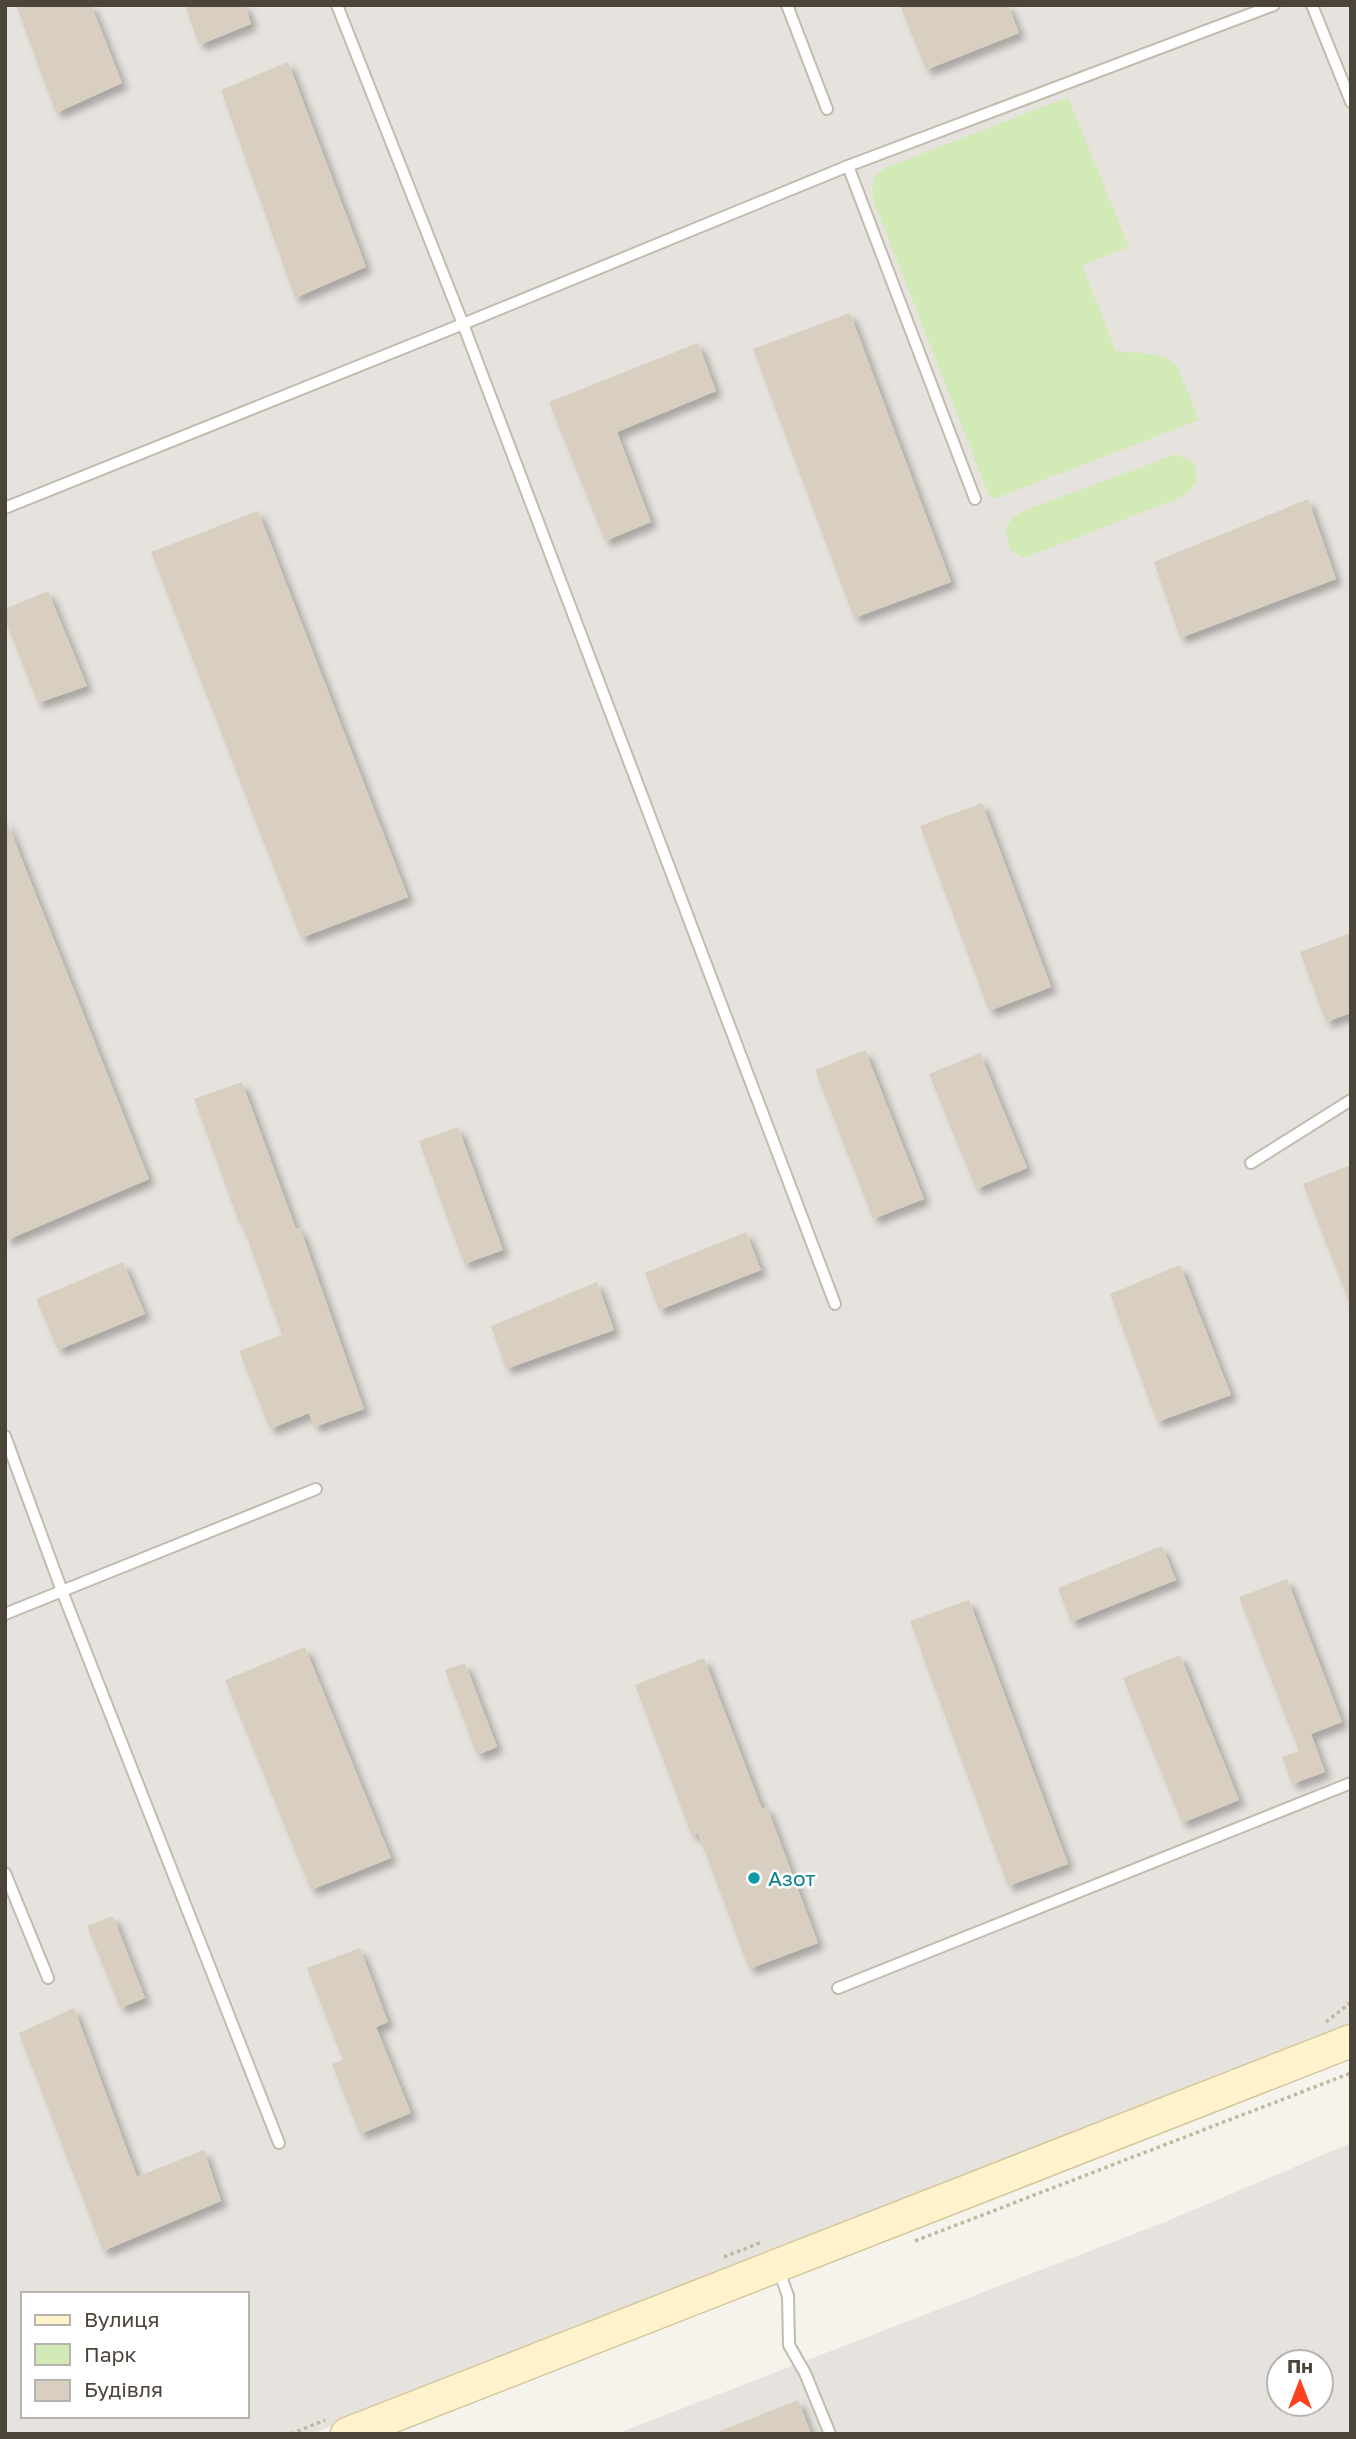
<svg xmlns="http://www.w3.org/2000/svg" width="1356" height="2439" font-family="'Golos Text',sans-serif">
  <style>
    .industrial { fill: #e6e2dd; fill-rule: evenodd }
    .green { fill: #d2eab5 }
    .building { fill: #d8cfc1; filter: url(#shadow) }
    .lines { fill: none; stroke-linecap: round; stroke-linejoin: round }
    .service-casing { stroke: #c2bbae; stroke-width: 14 }
    .secondary-casing { stroke: #d6c79b; stroke-width: 35 }
    .path { stroke: #c4b79f; stroke-width: 3.5; stroke-dasharray: 3.5 3.5; stroke-linecap: butt }
    .service { stroke: #fff; stroke-width: 10 }
    .secondary { stroke: #fff3cd; stroke-width: 32 }
    .culture-dot { fill: #0f9aa8; stroke: #fff; stroke-width: 2.5 }
    .labels { text-anchor: middle; dominant-baseline: central; stroke-width: 5; stroke-linejoin: round; paint-order: stroke }
    .culture-label { font-size: 21px; fill: #0d838f; stroke: #fff; text-anchor: start }
  </style>
  <defs>
    <filter id="shadow"><feDropShadow dx="6" dy="6" stdDeviation="3.5" flood-color="#0004"/></filter>
  </defs>
  <rect width="100%" height="100%" fill="#f6f3ec"/>
  <!-- industrial -->
  <g class="industrial">
    <path d="M5 5H1351V2029L311 2434H5ZM23 2294H247V2416H23Z"/>
    <path d="M1351 2143V2434H616L1165 2222ZM1279 2362H1321V2404H1279Z"/>
  </g>
  <!-- green -->
  <g class="green">
    <path d="M1068 97 1129 247 1082 265 1116 351C1136 354 1161 350 1177 366L1199 420 994 499 989 495 986 488 873 199C872 184 872 176 885 168Z"/>
    <path d="M1176 454 1192 461 1196 467 1197 482 1182 497 1024 558 1010 550 1005 529 1013 517 1023 511Z"/>
  </g>
  <!-- building -->
  <g class="building">
    <path d="M16 5H91L122 83 56 113Z"/>
    <path d="M185 5H245L251 24 199 45Z"/>
    <path d="M900 5H1008L1019 33 926 70Z"/>
    <path d="M288 62 366 267 295 298 221 90Z"/>
    <path d="M850 313 951 582 854 618 753 349Z"/>
    <path d="M698 343 716 391 617 432 651 522 605 541 549 402Z"/>
    <path d="M1308 499 1336 579 1180 638 1154 562Z"/>
    <path d="M258 511 408 897 301 938 151 552Z"/>
    <path d="M48 591 87 686 38 703 5 620V609Z"/>
    <path d="M982 803 1051 987 989 1011 920 826Z"/>
    <path d="M5 817 149 1179 5 1241Z"/>
    <path d="M1351 933V1013L1326 1022 1300 952Z"/>
    <path d="M865 1050 924 1199 873 1219 815 1070Z"/>
    <path d="M980 1053 1027 1168 976 1189 929 1074Z"/>
    <path d="M242 1082 296 1229 300 1228 364 1409 314 1427 309 1413 270 1429 239 1351 282 1335 241 1221 239 1222 194 1099Z"/>
    <path d="M458 1127 503 1250 464 1264 419 1141Z"/>
    <path d="M1351 1165V1304H1350L1303 1184Z"/>
    <path d="M746 1232 761 1270 659 1310 645 1273Z"/>
    <path d="M123 1262 145 1314 58 1350 36 1299Z"/>
    <path d="M1180 1265 1231 1395 1157 1422 1110 1294Z"/>
    <path d="M597 1282 614 1330 506 1369 491 1326Z"/>
    <path d="M1162 1546 1176 1580 1071 1622 1058 1588Z"/>
    <path d="M1287 1579 1342 1722 1311 1734 1325 1772 1292 1784 1282 1757 1299 1751 1239 1597Z"/>
    <path d="M969 1600 1068 1864 1008 1886 910 1621Z"/>
    <path d="M305 1647 391 1858 311 1890 225 1680Z"/>
    <path d="M1180 1655 1239 1800 1182 1823 1123 1678Z"/>
    <path d="M704 1658 762 1809 767 1807 818 1943 749 1969 698 1833 692 1836 635 1685Z"/>
    <path d="M465 1663 497 1747 477 1755 445 1670Z"/>
    <path d="M113 1916 145 1998 120 2008 87 1926Z"/>
    <path d="M360 1948 388 2022 376 2027 411 2113 360 2134 332 2064 343 2060 307 1968Z"/>
    <path d="M74 2008 137 2177 204 2150 221 2201 103 2251 19 2033Z"/>
    <path d="M798 2400 811 2434H716L715 2433Z"/>
  </g>
  <g class="lines">
    <!-- service casing -->
    <g class="service-casing">
      <g id="service">
        <path d="M337 5 463 324 835 1304"/>
        <path d="M787 5 827 109"/>
        <path d="M1312 5 1351 102"/>
        <path d="M848 166 975 499"/>
        <path d="M5 508 463 324 848 166 1274 5"/>
        <path d="M1251 1163 1351 1100"/>
        <path d="M5 1436 62 1591 316 1489"/>
        <path d="M5 1614 62 1591 279 2143"/>
        <path d="M5 1873 48 1978"/>
        <path d="M838 1988 1351 1783"/>
        <path d="M778 2268 788 2296 789 2345 805 2373 830 2434"/>
      </g>
    </g>
    <!-- secondary casing -->
    <g class="secondary-casing">
      <path id="secondary" d="M347 2434 1351 2041"/>
    </g>
    <!-- path -->
    <g class="path">
      <path d="M1326 2022 1351 2002"/>
      <path d="M915 2241 1351 2073"/>
      <path d="M724 2257 762 2242"/>
      <path d="M291 2434 325 2420"/>
    </g>
    <!-- service -->
    <use href="#service" class="service"/>
    <!-- secondary -->
    <use href="#secondary" class="secondary"/>
  </g>
  <!-- markers -->
  <circle class="culture-dot" cx="754" cy="1878" r="7"/>
  <g class="labels">
    <!-- culture labels -->
    <g class="culture-label">
      <text x="768" y="1878">Азот</text>
    </g>
  </g>
  <!-- border -->
  <rect width="1356" height="2439" fill="none" stroke="#4b4439" stroke-width="14"/>
  <!-- legend -->
  <rect x="21" y="2292" width="228" height="126" fill="#ffffff" stroke="#b7b4b0" stroke-width="2"/>
  <rect x="35" y="2315" width="35" height="10" fill="#fff3cd" stroke="#b7b4b0" stroke-width="2"/>
  <text x="84" y="2327" font-size="21" fill="#4b4439">Вулиця</text>
  <rect x="35" y="2344" width="35" height="21" fill="#d2eab5" stroke="#b7b4b0" stroke-width="2"/>
  <text x="84" y="2362" font-size="21" fill="#4b4439">Парк</text>
  <rect x="35" y="2380" width="35" height="21" fill="#d8cfc1" stroke="#b7b4b0" stroke-width="2"/>
  <text x="84" y="2397" font-size="21" fill="#4b4439">Будівля</text>
  <!-- north arrow -->
  <g transform="translate(1300 2383)"><circle r="33" fill="#ffffff" stroke="#b7b4b0" stroke-width="2"/>
  <path d="M0-5L12 26L0 18L-12 26Z" fill="#fc3f1d"/>
  <text y="-10" font-size="19" font-weight="bold" text-anchor="middle" fill="#4b4439">Пн</text>
  </g>
</svg>
